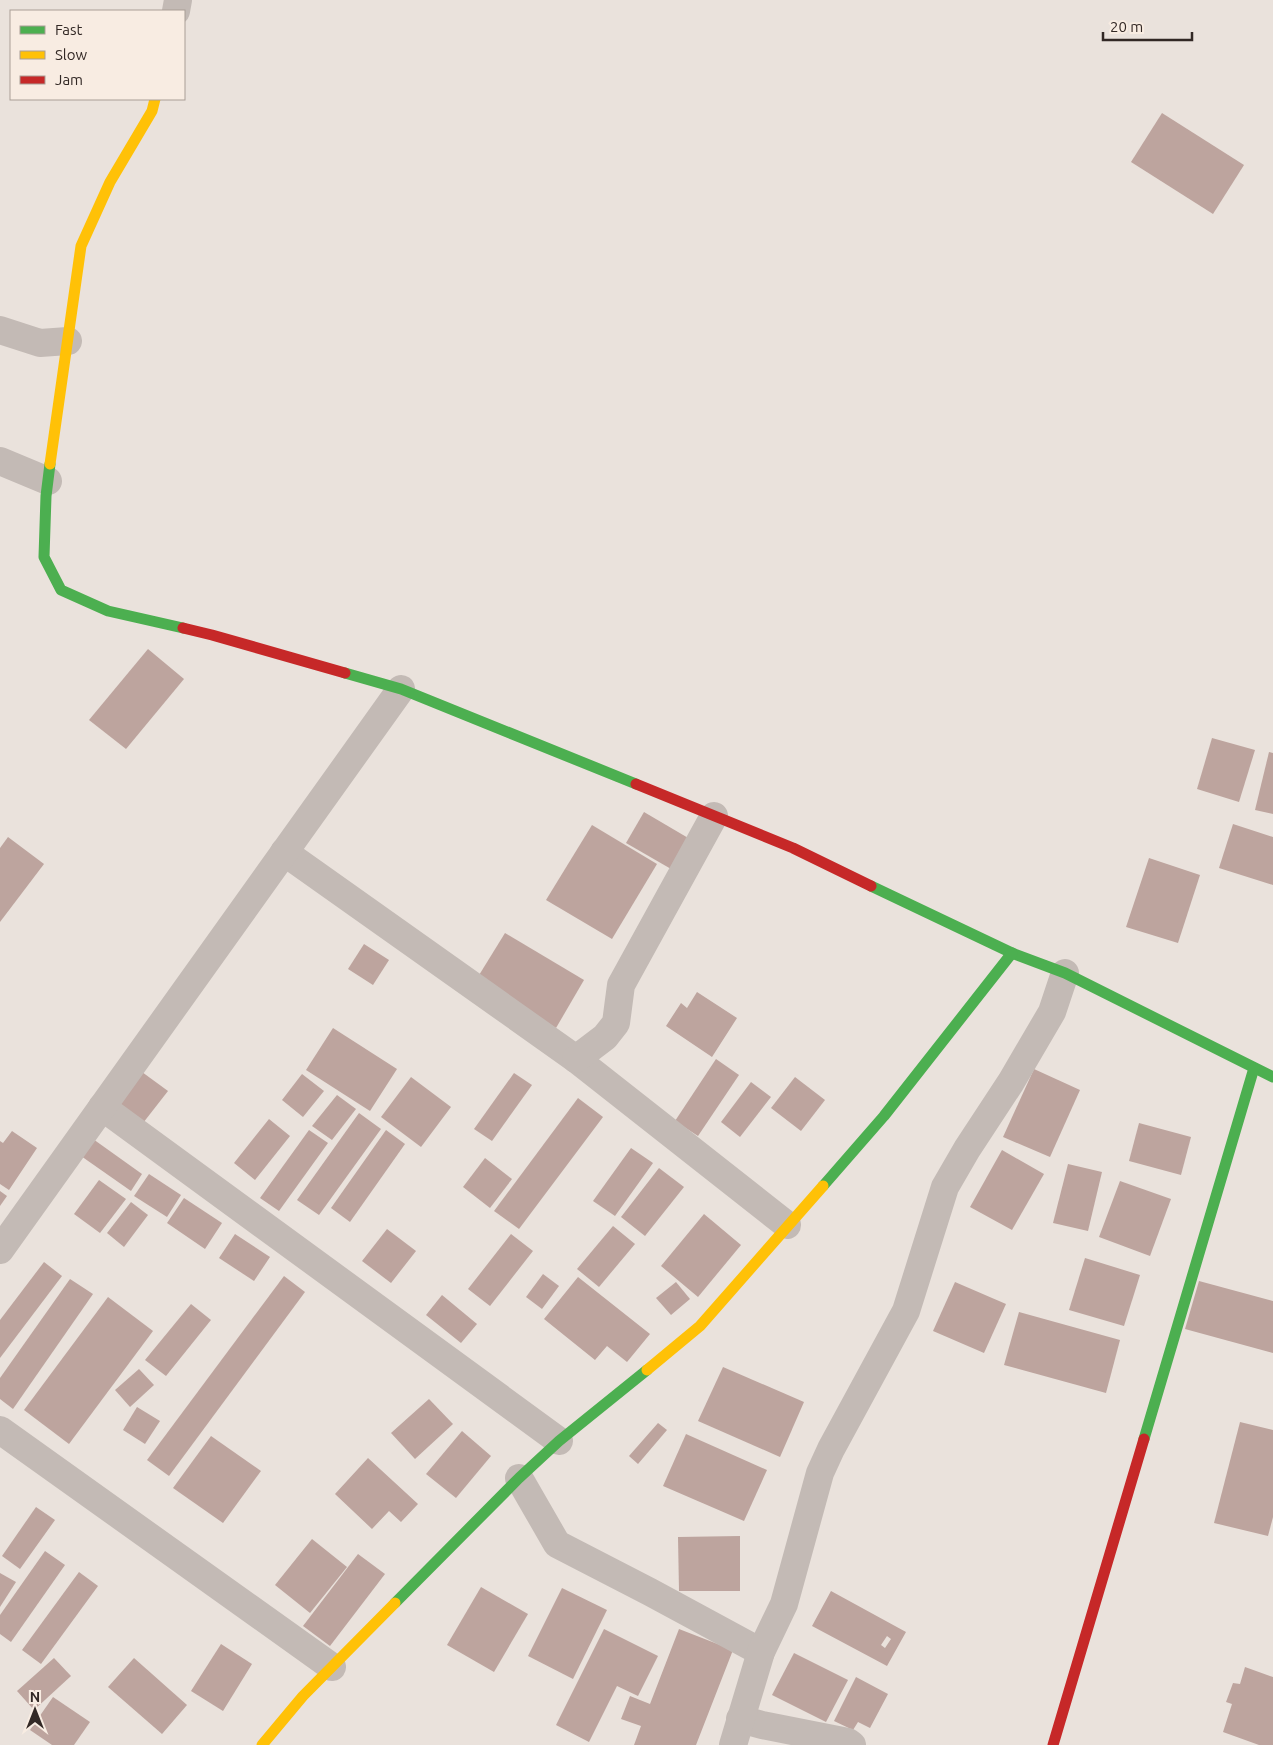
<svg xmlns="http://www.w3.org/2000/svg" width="1273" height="1745" font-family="Ubuntu,sans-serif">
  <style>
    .building { fill: #bda49e; fill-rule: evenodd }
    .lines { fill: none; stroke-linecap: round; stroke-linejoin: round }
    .street { stroke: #c3bab5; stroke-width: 28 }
    .fast { stroke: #4caf50; stroke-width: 11 }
    .slow { stroke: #ffc107; stroke-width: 11 }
    .jam { stroke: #c62828; stroke-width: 11 }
  </style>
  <rect width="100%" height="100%" fill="#eae2dc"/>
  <!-- building -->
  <g class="building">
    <path d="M1162 113 1244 165 1213 214 1131 162Z"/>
    <path d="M148 649 184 679 126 749 89 720Z"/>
    <path d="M1212 738 1255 750 1239 802 1197 789Z"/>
    <path d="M1269 752 1273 753V814L1255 810Z"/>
    <path d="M644 812 695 842 678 873 626 843Z"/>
    <path d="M1233 824 1273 837V885L1219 868Z"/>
    <path d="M592 825 657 864 612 939 546 900Z"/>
    <path d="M8 837 44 864 0 922V848Z"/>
    <path d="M1149 858 1200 875 1178 943 1126 927Z"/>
    <path d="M505 933 584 980 556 1028 476 980Z"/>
    <path d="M364 944 389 960 373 985 348 969Z"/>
    <path d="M697 992 737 1018 712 1057 666 1026 681 1003 687 1008Z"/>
    <path d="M333 1028 397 1069 370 1111 306 1070Z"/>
    <path d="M716 1059 739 1075 698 1136 675 1121Z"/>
    <path d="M1034 1069 1080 1090 1050 1157 1003 1137Z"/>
    <path d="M142 1072 168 1091 143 1123 117 1104Z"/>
    <path d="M514 1073 532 1085 492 1141 474 1129Z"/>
    <path d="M302 1074 324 1091 303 1117 282 1100Z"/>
    <path d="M411 1077 451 1107 421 1147 381 1117Z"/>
    <path d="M795 1077 825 1100 801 1131 771 1108Z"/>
    <path d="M751 1082 771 1097 740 1137 721 1122Z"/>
    <path d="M337 1095 356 1109 332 1140 312 1126Z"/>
    <path d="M578 1098 603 1117 519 1229 494 1211Z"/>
    <path d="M359 1113 381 1129 319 1215 297 1200Z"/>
    <path d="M269 1119 290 1136 255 1180 234 1163Z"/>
    <path d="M1139 1123 1191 1137 1181 1175 1129 1161Z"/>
    <path d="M309 1130 328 1143 279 1211 260 1198Z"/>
    <path d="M386 1130 405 1144 350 1222 331 1208Z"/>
    <path d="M12 1131 37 1148 9 1190 0 1184V1141L3 1143Z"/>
    <path d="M93 1139 142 1174 131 1191 81 1156Z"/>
    <path d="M631 1148 653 1163 615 1216 593 1201Z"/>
    <path d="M1002 1150 1044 1174 1012 1230 970 1207Z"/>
    <path d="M485 1158 512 1179 490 1208 463 1187Z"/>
    <path d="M1068 1164 1102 1172 1088 1231 1053 1223Z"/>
    <path d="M659 1168 684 1187 645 1236 621 1217Z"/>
    <path d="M149 1174 181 1195 167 1217 134 1196Z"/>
    <path d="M99 1180 126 1199 100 1233 74 1214Z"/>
    <path d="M1120 1181 1171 1199 1150 1256 1099 1237Z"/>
    <path d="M0 1191 7 1196 0 1206Z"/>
    <path d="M184 1198 222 1223 205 1249 167 1223Z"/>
    <path d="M131 1202 148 1215 124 1247 107 1233Z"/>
    <path d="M704 1214 741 1245 698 1297 661 1266Z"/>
    <path d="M613 1226 635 1244 599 1287 577 1269Z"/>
    <path d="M387 1229 416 1251 391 1283 362 1261Z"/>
    <path d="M235 1234 270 1257 254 1281 219 1258Z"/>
    <path d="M511 1234 533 1251 490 1306 468 1289Z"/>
    <path d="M1085 1258 1140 1275 1124 1326 1069 1310Z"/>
    <path d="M44 1262 62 1276 0 1358V1320Z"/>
    <path d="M543 1274 559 1286 542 1309 526 1297Z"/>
    <path d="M284 1276 305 1292 169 1476 147 1460Z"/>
    <path d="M578 1277 650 1334 627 1362 607 1346 595 1360 544 1319Z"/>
    <path d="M70 1279 93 1294 13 1409 0 1399V1378Z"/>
    <path d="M1199 1281 1273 1301V1353L1185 1329Z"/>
    <path d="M676 1282 690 1299 671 1315 656 1298Z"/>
    <path d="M955 1282 1006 1304 984 1353 933 1331Z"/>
    <path d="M442 1295 477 1324 461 1343 426 1315Z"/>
    <path d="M108 1297 153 1331 69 1444 24 1410Z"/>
    <path d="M191 1304 211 1320 166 1376 145 1360Z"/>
    <path d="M1019 1312 1120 1340 1106 1393 1004 1365Z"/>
    <path d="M723 1367 804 1402 780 1457 698 1421Z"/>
    <path d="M139 1369 154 1385 130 1407 115 1390Z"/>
    <path d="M429 1399 453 1424 415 1459 391 1433Z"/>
    <path d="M137 1407 160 1421 145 1444 123 1430Z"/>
    <path d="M1240 1422 1273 1430V1517L1268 1536 1214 1523Z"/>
    <path d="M658 1423 667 1430 638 1464 629 1456Z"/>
    <path d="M462 1431 491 1456 456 1498 426 1474Z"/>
    <path d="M686 1434 767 1470 744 1521 663 1486Z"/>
    <path d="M211 1436 261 1471 223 1523 173 1488Z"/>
    <path d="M368 1458 418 1504 401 1522 389 1511 372 1529 335 1494Z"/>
    <path d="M36 1507 55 1520 20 1569 2 1556Z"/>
    <path d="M740 1536V1591H679L678 1537Z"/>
    <path d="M312 1539 347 1567 310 1613 275 1585Z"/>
    <path d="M45 1551 65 1565 11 1642 0 1634V1615Z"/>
    <path d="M358 1554 385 1574 330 1646 303 1626Z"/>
    <path d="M79 1572 98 1586 41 1664 22 1650Z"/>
    <path d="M0 1573 16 1582 0 1607Z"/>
    <path d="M481 1587 528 1614 494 1672 447 1645Z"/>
    <path d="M562 1588 607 1610 573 1679 528 1656Z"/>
    <path d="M831 1591 906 1632 887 1666 812 1626ZM887 1636 891 1639 885 1648 881 1645Z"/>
    <path d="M604 1629 658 1656 638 1696 617 1686 589 1742 556 1725Z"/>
    <path d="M679 1629 733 1650 696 1745H634L641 1726 621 1719 630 1696 650 1704Z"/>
    <path d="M221 1644 252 1664 223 1711 191 1691Z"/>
    <path d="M794 1653 848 1680 826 1722 772 1695Z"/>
    <path d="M54 1658 71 1676 34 1710 17 1691Z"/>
    <path d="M134 1658 187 1705 162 1734 108 1687Z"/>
    <path d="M1245 1667 1273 1677V1745H1259L1223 1732 1232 1704 1226 1702 1233 1683 1240 1684Z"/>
    <path d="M856 1677 888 1694 870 1728 858 1722 853 1730 834 1721Z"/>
    <path d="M53 1697 90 1722 74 1745H52L30 1730Z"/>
  </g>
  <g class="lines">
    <!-- street -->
    <g class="street">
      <path d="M176 11 178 0"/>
      <path d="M0 330 40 343 68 341"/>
      <path d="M0 461 48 481"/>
      <path d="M284 852 576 1059 787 1225"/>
      <path d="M576 1059 605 1037 616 1023 621 985 714 816"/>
      <path d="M102 1107 559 1441"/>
      <path d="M0 1250 401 689"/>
      <path d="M0 1430 332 1667"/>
      <path d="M519 1478 557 1544 650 1592 761 1652"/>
      <path d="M740 1719 762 1725 848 1742 852 1745"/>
      <path d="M733 1745 761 1652 784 1604 820 1473 831 1449 906 1311 945 1187 967 1149 1011 1082 1052 1012 1065 973"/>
    </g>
    <!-- fast -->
    <g class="fast">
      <path d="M50 464 46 496 44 557 61 590 108 611 183 628"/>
      <path d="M345 673 401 689 636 784"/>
      <path d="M871 886 1012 953 1065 973 1273 1077"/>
      <path d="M823 1186 884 1116 1012 953"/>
      <path d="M1144 1439 1254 1068"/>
      <path d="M395 1603 519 1478 559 1441 647 1370"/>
    </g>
    <!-- slow -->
    <g class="slow">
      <path d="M50 464 81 246 110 182 152 111 155 99"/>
      <path d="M647 1370 700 1326 823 1186"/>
      <path d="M262 1745 303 1696 395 1603"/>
    </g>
    <!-- jam -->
    <g class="jam">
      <path d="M183 628 212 635 345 673"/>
      <path d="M636 784 793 848 871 886"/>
      <path d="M1053 1745 1144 1439"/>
    </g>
  </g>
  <!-- legend -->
  <rect x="10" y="10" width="175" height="90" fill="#f8ece2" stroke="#a99e96"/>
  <rect x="20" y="26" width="25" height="8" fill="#4caf50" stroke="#a99e96"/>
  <text x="55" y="35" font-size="15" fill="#322825">Fast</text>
  <rect x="20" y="51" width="25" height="8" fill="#ffc107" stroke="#a99e96"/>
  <text x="55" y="60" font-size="15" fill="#322825">Slow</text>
  <rect x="20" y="76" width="25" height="8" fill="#c62828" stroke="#a99e96"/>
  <text x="55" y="85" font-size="15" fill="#322825">Jam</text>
  <!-- north arrow -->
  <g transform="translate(35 1710)" stroke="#f8ece2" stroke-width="4" paint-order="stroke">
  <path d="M0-4L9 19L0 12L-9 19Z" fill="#322825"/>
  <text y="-8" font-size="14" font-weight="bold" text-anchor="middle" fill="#322825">N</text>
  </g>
  <!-- scale -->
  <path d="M1103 32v8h89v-8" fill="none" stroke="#322825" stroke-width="2.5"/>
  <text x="1110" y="32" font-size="15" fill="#322825" stroke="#f8ece2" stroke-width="4" paint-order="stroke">20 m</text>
</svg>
